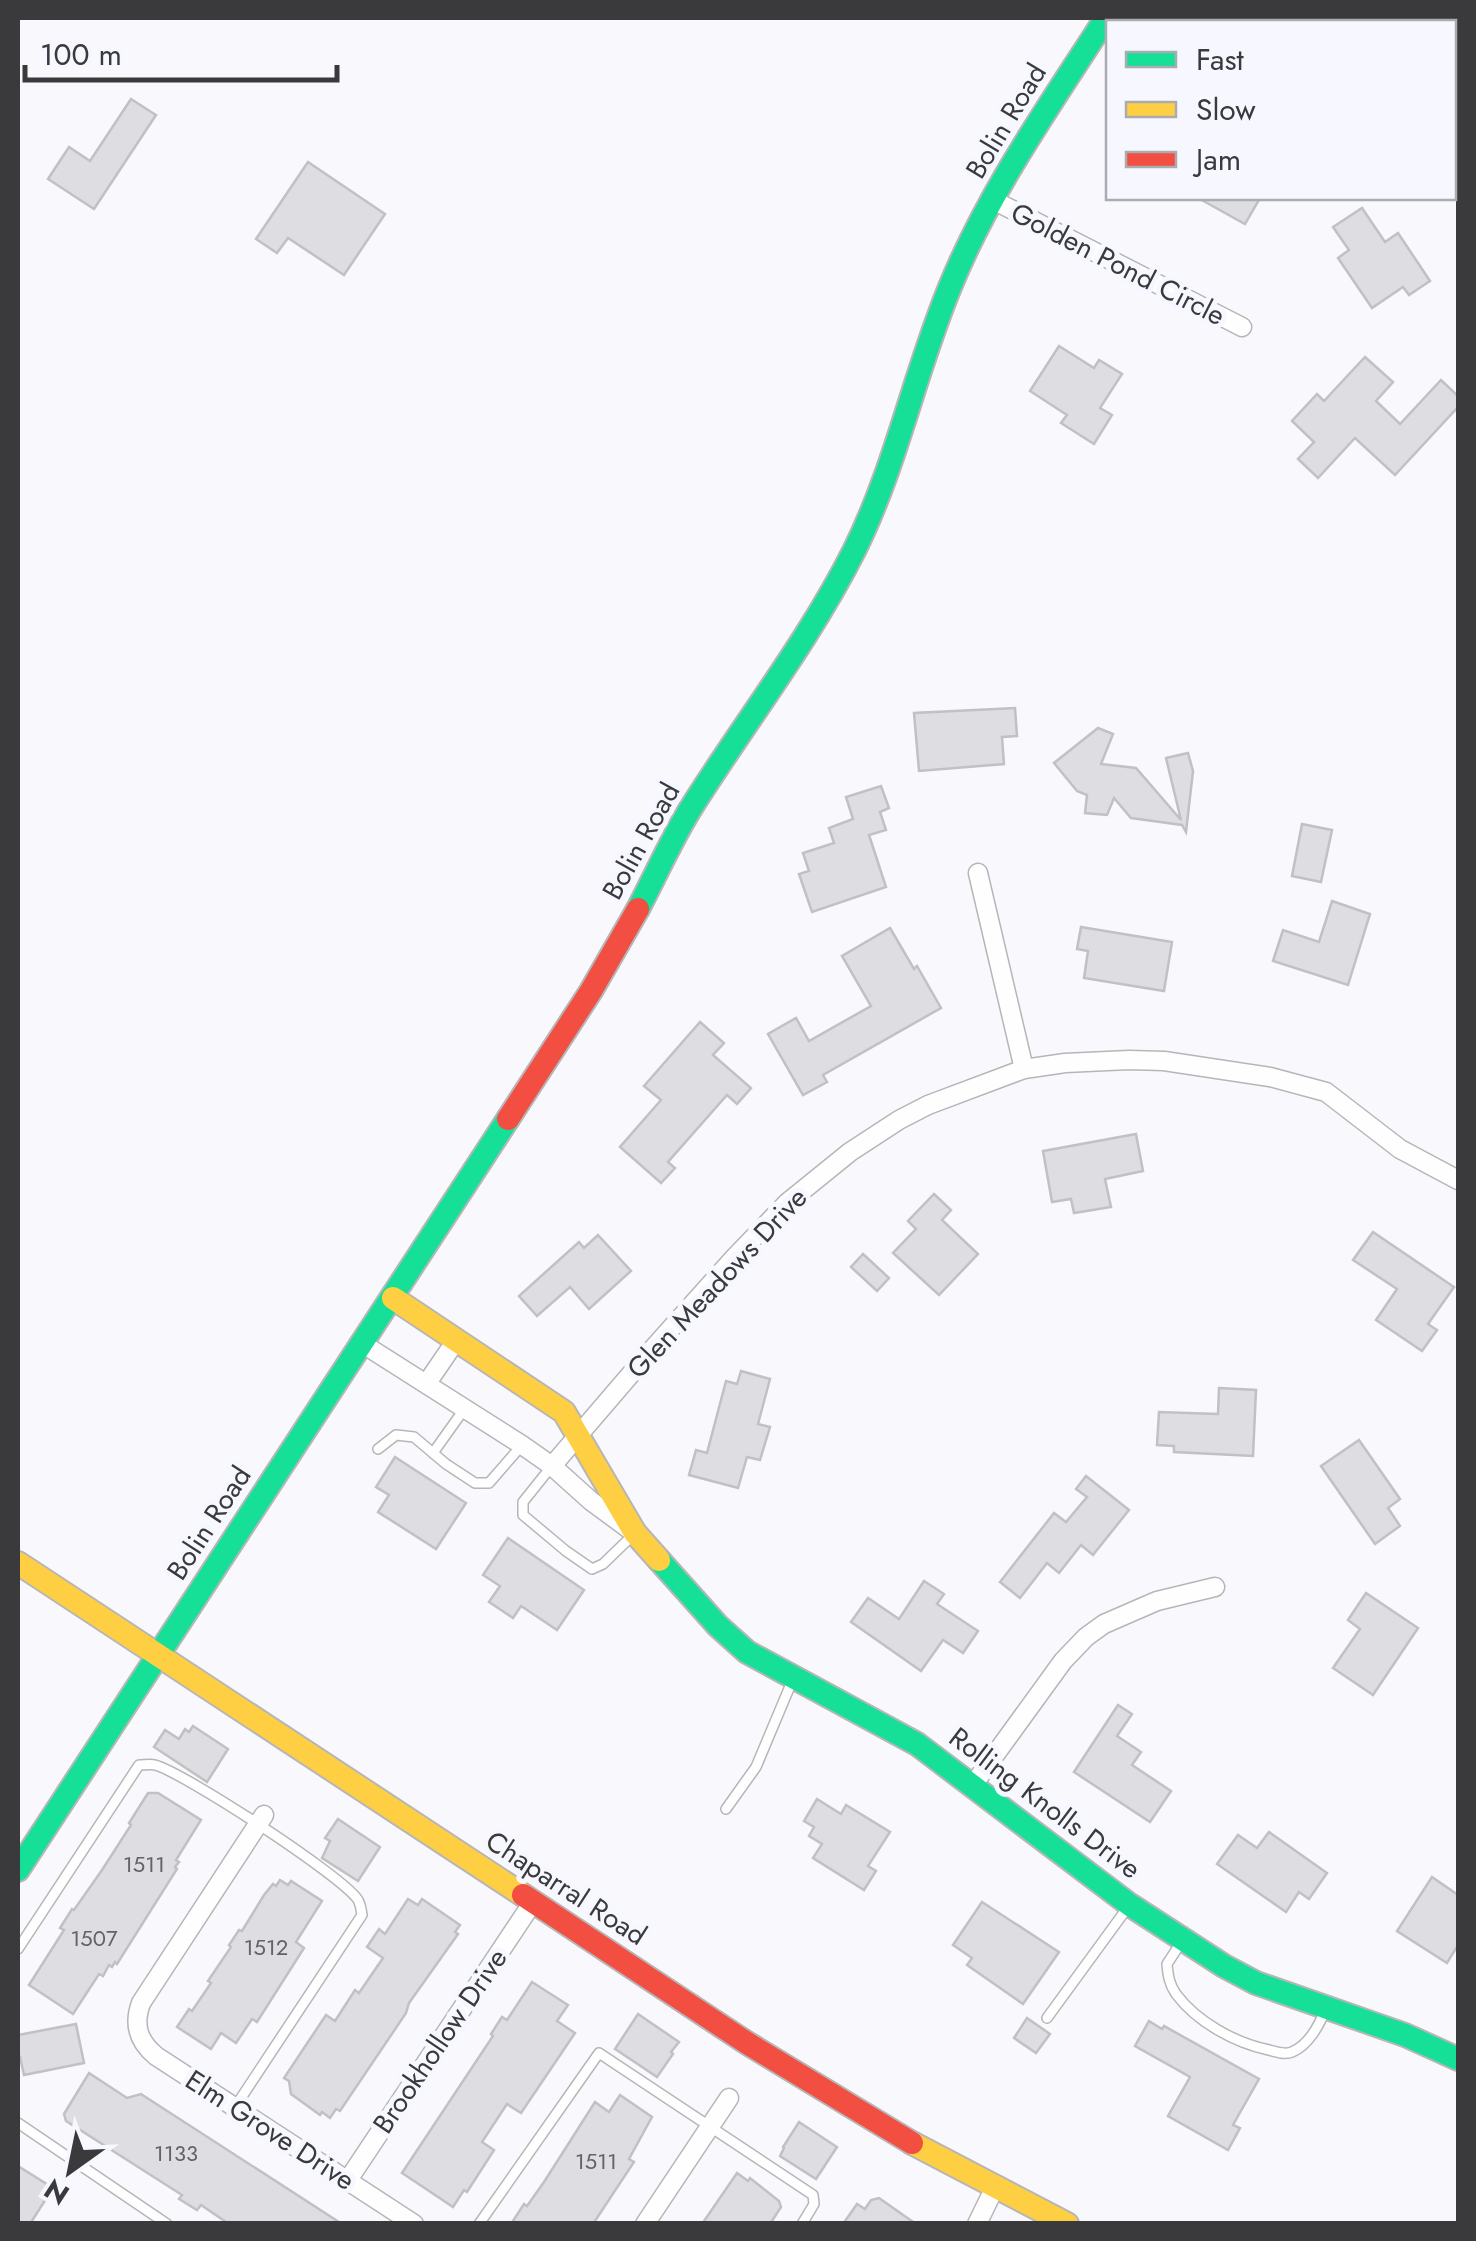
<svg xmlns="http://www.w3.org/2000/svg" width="1476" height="2241" font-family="Jost,sans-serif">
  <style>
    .building { fill: #dedee2; stroke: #c1c1c4; stroke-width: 2.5 }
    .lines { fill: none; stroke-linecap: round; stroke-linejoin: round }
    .lane-casing { stroke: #b6b6b9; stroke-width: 12 }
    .street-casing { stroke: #b6b6b9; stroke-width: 21 }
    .fast-casing { stroke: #b6b6b9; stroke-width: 26 }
    .slow-casing { stroke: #b6b6b9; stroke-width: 26 }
    .jam-casing { stroke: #b6b6b9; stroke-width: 26 }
    .lane { stroke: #fefeff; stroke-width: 9 }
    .street { stroke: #fefeff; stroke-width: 18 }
    .fast { stroke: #16e098; stroke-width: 22 }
    .slow { stroke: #ffcf43; stroke-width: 22 }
    .jam { stroke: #f24e42; stroke-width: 22 }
    .labels { text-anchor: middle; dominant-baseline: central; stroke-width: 10; stroke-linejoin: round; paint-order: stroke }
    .number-label { font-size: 22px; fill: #636366 }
    .street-label { font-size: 28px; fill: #3a3a3d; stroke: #f7f8ff }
  </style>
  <rect width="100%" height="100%" fill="#f9f9fd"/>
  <!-- building -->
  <g class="building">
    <path d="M131 99 156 115 94 209 48 179 69 147 90 161Z"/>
    <path d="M308 162 385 214 344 275 288 238 277 253 256 239Z"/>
    <path d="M1198 198H1260L1245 224Z"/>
    <path d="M1362 208 1385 242 1398 233 1430 281 1409 295 1403 287 1372 308 1338 258 1349 250 1333 227Z"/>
    <path d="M1059 346 1094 368 1099 360 1122 374 1100 408 1112 415 1094 444 1061 423 1067 415 1030 391Z"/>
    <path d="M1365 357 1393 382 1376 401 1400 424 1441 380 1458 396V407L1395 475 1355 438 1318 478 1298 459 1314 442 1292 421 1317 394 1324 401Z"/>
    <path d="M1015 708 1017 736 1002 737 1004 764 919 771 914 713Z"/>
    <path d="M1098 728 1113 734 1101 764 1136 768 1181 820 1166 758 1188 753 1193 771 1186 832 1182 825 1131 818 1114 798 1107 815 1085 813 1087 795 1077 791 1054 763Z"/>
    <path d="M881 786 889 808 880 812 886 830 869 835 886 887 812 912 799 874 809 871 803 853 834 843 829 828 853 819 846 797Z"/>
    <path d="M1302 824 1332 830 1321 882 1292 876Z"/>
    <path d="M1332 901 1370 914 1348 985 1273 961 1283 930 1319 942Z"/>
    <path d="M1081 927 1172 942 1164 991 1084 978 1088 951 1077 949Z"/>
    <path d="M890 928 914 969 917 966 941 1008 823 1075 827 1082 803 1095 768 1034 796 1018 809 1041 871 1006 842 956Z"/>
    <path d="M700 1022 724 1043 713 1055 751 1088 737 1104 727 1095 668 1162 675 1168 661 1183 620 1147 661 1100 644 1086Z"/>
    <path d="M1136 1134 1143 1171 1105 1179 1111 1207 1074 1213 1071 1199 1052 1202 1043 1151Z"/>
    <path d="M934 1194 951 1210 942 1220 978 1254 939 1295 893 1253 916 1229 908 1221Z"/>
    <path d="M1373 1232 1454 1287 1428 1324 1437 1330 1422 1351 1376 1320 1397 1289 1353 1260Z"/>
    <path d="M598 1235 631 1271 589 1309 570 1287 537 1316 519 1296 579 1242 584 1248Z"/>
    <path d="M863 1254 889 1278 877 1291 851 1267Z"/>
    <path d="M741 1371 770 1379 758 1424 770 1427 760 1460 747 1457 738 1488 689 1475 696 1450 707 1453 726 1381 737 1384Z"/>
    <path d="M1219 1388 1256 1390 1253 1456 1174 1452V1446L1157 1445 1159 1412 1218 1414Z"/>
    <path d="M1359 1440 1400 1499 1388 1508 1400 1526 1375 1544 1321 1466Z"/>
    <path d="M395 1457 466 1503 436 1549 378 1512 389 1495 376 1487Z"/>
    <path d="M1086 1476 1129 1510 1093 1555 1081 1545 1059 1573 1047 1563 1020 1598 1000 1582 1054 1513 1066 1522 1087 1497 1076 1489Z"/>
    <path d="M508 1538 584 1590 557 1630 521 1606 513 1618 489 1602 500 1586 483 1575Z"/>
    <path d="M924 1581 944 1594 937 1604 978 1631 963 1653 943 1640 921 1671 851 1622 868 1598 899 1619Z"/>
    <path d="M1366 1593 1418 1628 1373 1695 1333 1668 1360 1629 1348 1620Z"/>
    <path d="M1118 1705 1132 1714 1117 1736 1141 1752 1132 1765 1171 1791 1150 1822 1074 1772Z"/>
    <path d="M193 1726 228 1749 207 1782 154 1747 165 1730 179 1739 185 1729 189 1732Z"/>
    <path d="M148 1793H158L201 1820 176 1860 179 1862 175 1867 177 1869 117 1964 115 1962 112 1967 109 1965 103 1976 99 1974 73 2014 29 1985 64 1930 60 1928 72 1909 74 1910 102 1870 131 1825 129 1823Z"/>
    <path d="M817 1799 841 1814 846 1805 890 1832 868 1866 876 1871 864 1890 813 1858 822 1844 809 1836 814 1827 804 1821Z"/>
    <path d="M338 1819 380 1847 358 1881 322 1858 330 1841 325 1838Z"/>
    <path d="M1269 1832 1327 1873 1309 1899 1299 1892 1286 1912 1217 1864 1238 1835 1257 1848Z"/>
    <path d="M1432 1877 1458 1895V1945L1447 1963 1397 1931Z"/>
    <path d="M280 1880 288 1885 291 1881 322 1901 296 1942 304 1948 257 2022 252 2019 236 2043 221 2033 211 2049 177 2027 189 2009 192 2011 211 1983 208 1981 231 1947 229 1945 239 1930 242 1931 264 1895 273 1884 276 1886Z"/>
    <path d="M408 1899 418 1905 422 1899 460 1925 455 1932 458 1934 409 2003 406 2013 340 2111 336 2109 330 2118 322 2112 320 2115 291 2094 289 2081 284 2078 326 2015 335 2021 355 1990 359 1993 383 1958 367 1947 379 1929 385 1934Z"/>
    <path d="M982 1902 1059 1952 1023 2004 967 1965 972 1958 953 1945Z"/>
    <path d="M532 1982 568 2005 557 2021 575 2033 521 2113 507 2104 482 2142 494 2150 467 2192 464 2190 453 2207 402 2173 493 2036 491 2034 502 2017 507 2020Z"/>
    <path d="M638 2014 679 2042 671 2052 673 2054 657 2077 615 2049Z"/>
    <path d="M1027 2018 1050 2034 1036 2053 1014 2038Z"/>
    <path d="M1149 2021 1162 2029 1164 2026 1259 2079 1233 2125 1240 2128 1228 2150 1168 2116 1190 2077 1135 2046Z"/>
    <path d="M76 2024 84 2063 24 2075 20 2057 18 2058V2035Z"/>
    <path d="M89 2073 127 2098 141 2094 342 2224H229L201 2205 197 2210 179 2199 182 2195 66 2121 64 2114Z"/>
    <path d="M620 2095 652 2117 629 2159 634 2162 593 2224H511L524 2204 527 2206 544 2182 595 2102 609 2112Z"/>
    <path d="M799 2122 837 2147 816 2179 780 2156 784 2148 783 2147Z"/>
    <path d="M18 2166 53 2188 30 2224H18Z"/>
    <path d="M737 2173 748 2181 750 2178 779 2201 781 2207 770 2224H702Z"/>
    <path d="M879 2198 916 2224H843L857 2204 865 2209 871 2200Z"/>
  </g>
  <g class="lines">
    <!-- lane casing -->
    <g class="lane-casing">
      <g id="lane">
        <path d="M378 1449 396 1435 414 1437 446 1464 475 1483H489L522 1445"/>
        <path d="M433 1453 465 1408"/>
        <path d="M551 1467 523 1502V1515L566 1551 592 1569 603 1564 633 1535"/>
        <path d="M726 1809 756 1767 793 1679"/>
        <path d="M1182 1941 1167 1964C1168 1975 1169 1984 1176 1994 1197 2022 1235 2043 1269 2050 1276 2052 1285 2055 1292 2052 1309 2045 1319 2025 1326 2009"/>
        <path d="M18 1949 139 1765C144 1765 151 1764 155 1765 183 1772 344 1877 358 1900 361 1905 361 1910 362 1915L235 2107"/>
        <path d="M1047 2018 1128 1907"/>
        <path d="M18 2123 167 2224"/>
        <path d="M479 2224 599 2053 813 2195 814 2204 802 2224"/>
      </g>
    </g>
    <!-- street casing -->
    <g class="street-casing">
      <g id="street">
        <path d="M993 200 1242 327"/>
        <path d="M978 873 1024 1069"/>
        <path d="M363 1344 522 1445 552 1466 591 1501 629 1529"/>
        <path d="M427 1383 457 1339"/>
        <path d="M552 1466 648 1354 734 1258 787 1203 850 1152 899 1120 928 1105 1024 1069 1065 1063 1129 1060 1164 1061 1270 1077 1326 1092 1400 1149 1458 1180"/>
        <path d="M973 1785 1063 1661 1086 1637 1104 1624 1157 1601 1215 1587"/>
        <path d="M264 1815 141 2003C133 2025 138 2041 156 2056L414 2224"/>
        <path d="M348 2180 533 1902"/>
        <path d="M645 2224 729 2098"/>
        <path d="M977 2224 995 2187"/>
      </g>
    </g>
    <!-- fast casing -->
    <g class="fast-casing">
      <g id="fast">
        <path d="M638 909C656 875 671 840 691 808 745 722 808 642 854 551 896 467 914 374 950 287 989 191 1050 105 1106 18"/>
        <path d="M659 1560 718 1626 747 1652 917 1744 1130 1905 1224 1966 1256 1983 1405 2035 1458 2059"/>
        <path d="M18 1870 508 1119"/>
      </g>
    </g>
    <!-- slow casing -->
    <g class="slow-casing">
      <g id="slow">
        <path d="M393 1298 564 1412 635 1533 659 1560"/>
        <path d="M18 1563 523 1895"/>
        <path d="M912 2143 1067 2224"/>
      </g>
    </g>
    <!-- jam casing -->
    <g class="jam-casing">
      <g id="jam">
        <path d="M508 1119 591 991 638 909"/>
        <path d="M523 1895 747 2043 912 2143"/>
      </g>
    </g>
    <!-- lane -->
    <use href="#lane" class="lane"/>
    <!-- street -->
    <use href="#street" class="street"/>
    <!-- fast -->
    <use href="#fast" class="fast"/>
    <!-- slow -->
    <use href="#slow" class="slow"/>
    <!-- jam -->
    <use href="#jam" class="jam"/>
  </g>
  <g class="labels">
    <!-- number labels -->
    <g class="number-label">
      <text x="144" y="1864">1511</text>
      <text x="94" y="1938">1507</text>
      <text x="266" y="1947">1512</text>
      <text x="176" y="2153">1133</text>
      <text x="596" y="2161">1511</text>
    </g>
    <!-- street labels -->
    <g class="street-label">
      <text transform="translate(1006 121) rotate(-59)">Bolin Road</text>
      <text transform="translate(1118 264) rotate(27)">Golden Pond Circle</text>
      <text transform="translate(641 841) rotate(-61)">Bolin Road</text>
      <text transform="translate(717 1283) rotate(-47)">Glen Meadows Drive</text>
      <text transform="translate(209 1523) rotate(-57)">Bolin Road</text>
      <text transform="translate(1045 1803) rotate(37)">Rolling Knolls Drive</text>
      <text transform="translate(566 1888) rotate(33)">Chaparral Road</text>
      <text transform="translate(440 2041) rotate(-56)">Brookhollow Drive</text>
      <text transform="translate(270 2130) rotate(33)">Elm Grove Drive</text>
    </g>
  </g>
  <!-- border -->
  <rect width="1476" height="2241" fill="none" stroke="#3a3a3d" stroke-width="40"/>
  <!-- legend -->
  <rect x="1106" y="20" width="350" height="180" fill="#f7f8ff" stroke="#abacb1" stroke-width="2.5"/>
  <rect x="1126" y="52" width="50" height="15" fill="#16e098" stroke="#abacb1" stroke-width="2.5"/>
  <text x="1196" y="70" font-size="30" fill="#3a3a3d">Fast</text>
  <rect x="1126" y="102" width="50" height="15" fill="#ffcf43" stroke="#abacb1" stroke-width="2.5"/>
  <text x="1196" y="120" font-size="30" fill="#3a3a3d">Slow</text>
  <rect x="1126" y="152" width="50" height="15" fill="#f24e42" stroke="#abacb1" stroke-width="2.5"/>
  <text x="1196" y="170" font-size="30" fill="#3a3a3d">Jam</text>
  <!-- north arrow -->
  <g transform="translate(70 2171) rotate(213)" stroke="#f7f8ff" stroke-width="8" paint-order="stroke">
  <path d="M0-8L18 38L0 25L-18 38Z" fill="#3a3a3d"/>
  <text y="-15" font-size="28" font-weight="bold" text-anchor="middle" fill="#3a3a3d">N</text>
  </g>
  <!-- scale -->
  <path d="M25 65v15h312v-15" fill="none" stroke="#3a3a3d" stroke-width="5"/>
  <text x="40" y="65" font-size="30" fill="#3a3a3d" stroke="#f7f8ff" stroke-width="8" paint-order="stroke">100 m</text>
</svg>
